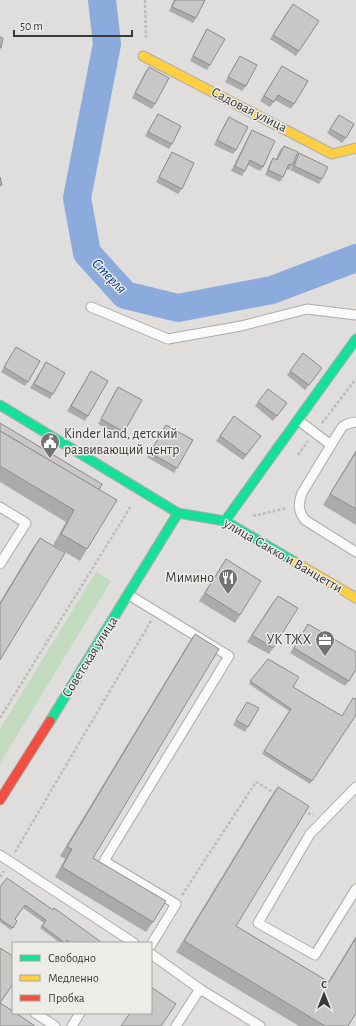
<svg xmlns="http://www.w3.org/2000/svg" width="356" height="1026" font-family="'Alegreya Sans',sans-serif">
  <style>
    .green { fill: #c2dabe }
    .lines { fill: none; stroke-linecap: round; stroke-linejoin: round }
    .river { stroke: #8babdc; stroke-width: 28 }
    .lane-casing { stroke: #adacaa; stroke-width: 11 }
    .fast-casing { stroke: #adacaa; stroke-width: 11 }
    .slow-casing { stroke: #adacaa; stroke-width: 11 }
    .jam-casing { stroke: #adacaa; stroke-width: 11 }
    .path { stroke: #bdbdbd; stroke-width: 2.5; stroke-dasharray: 3 2; stroke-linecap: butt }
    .lane { stroke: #fafafa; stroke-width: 9 }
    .fast { stroke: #16e098; stroke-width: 9 }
    .slow { stroke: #ffcf43; stroke-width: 9 }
    .jam { stroke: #f24e42; stroke-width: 9 }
    .wall { fill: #acabaa }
    .building { fill: #c8c7c6; stroke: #8c8b8b }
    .labels { text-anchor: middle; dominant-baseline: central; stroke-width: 3; stroke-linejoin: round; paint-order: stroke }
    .street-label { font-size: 14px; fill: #393937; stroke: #edece8 }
    .poi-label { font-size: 14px; fill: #393937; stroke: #edece8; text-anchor: end }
    .water-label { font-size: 15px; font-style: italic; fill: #003c8e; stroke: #edece8 }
  </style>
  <rect width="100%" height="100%" fill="#dfdedc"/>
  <!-- green -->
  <path class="green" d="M96 572 111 581 0 763V729Z"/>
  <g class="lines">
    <!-- river -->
    <path class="river" d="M102 0 107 44 77 198 87 253 125 295 178 308 272 290 356 258"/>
    <!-- lane casing -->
    <g class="lane-casing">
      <g id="lane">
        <path d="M91 307 168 339 241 326 307 309 356 315"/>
        <path d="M298 420 331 445"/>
        <path d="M356 422 347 424 342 427 302 493C298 504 298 511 305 520L356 552"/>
        <path d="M0 507 26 523 0 564"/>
        <path d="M129 595 229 656 104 861 176 904 151 945"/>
        <path d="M356 787 310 834 258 923 315 955 356 889"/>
        <path d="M0 855 134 943"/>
        <path d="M151 954 200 989 260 1026"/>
        <path d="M35 1013 55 1026"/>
        <path d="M72 1026 80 1013"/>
        <path d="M176 1026 200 989"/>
      </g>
    </g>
    <!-- fast casing -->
    <g class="fast-casing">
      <g id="fast">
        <path d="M0 405 178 513 225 521 295 562"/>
        <path d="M225 521 356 339"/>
        <path d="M50 721 178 513"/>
      </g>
    </g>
    <!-- slow casing -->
    <g class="slow-casing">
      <g id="slow">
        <path d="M143 56 332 154 356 148"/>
        <path d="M295 562 356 598"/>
      </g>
    </g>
    <!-- jam casing -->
    <g class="jam-casing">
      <path id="jam" d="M0 800 50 721"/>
    </g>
    <!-- path -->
    <g class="path">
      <path d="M145 0 146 39"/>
      <path d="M322 423 356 379"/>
      <path d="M298 455 308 441"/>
      <path d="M253 516 287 508"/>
      <path d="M0 718 131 506"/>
      <path d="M304 810 313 816"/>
      <path d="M15 852 151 621"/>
      <path d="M0 877 4 871"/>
      <path d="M182 895 256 782 275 793"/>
    </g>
    <!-- lane -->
    <use href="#lane" class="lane"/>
    <!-- fast -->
    <use href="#fast" class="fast"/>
    <!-- slow -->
    <use href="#slow" class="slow"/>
    <!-- jam -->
    <use href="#jam" class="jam"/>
  </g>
  <!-- wall -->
  <g class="wall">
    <path d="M174 0H205L196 18 193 23 169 11Z"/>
    <path d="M289 9 299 51 296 56 270 39Z"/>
    <path d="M207 29 210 65 207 70 190 61 204 34Z"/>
    <path d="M240 56 246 86 242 91 225 82Z"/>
    <path d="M282 66 294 104 291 109 275 100 270 107 260 101Z"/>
    <path d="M149 67 155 104 152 109 132 98 145 72Z"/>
    <path d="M158 114 172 144 169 149 145 136Z"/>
    <path d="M339 115 346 138 342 143 327 133Z"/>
    <path d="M229 117 236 150 233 154 214 145 226 122Z"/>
    <path d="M252 130 263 167 260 171 248 165 242 176 231 171 249 135Z"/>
    <path d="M284 146 292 165 289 170 287 169 283 177 280 182 265 175 270 163 273 158 276 159 280 150Z"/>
    <path d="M172 152 182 189 178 194 156 182 169 157Z"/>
    <path d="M299 153 322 179 319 184 290 170 296 158Z"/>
    <path d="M16 347 28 382 25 386 1 372Z"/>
    <path d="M46 362 53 394 50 399 30 388Z"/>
    <path d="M322 368 305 390 287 375 290 371Z"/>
    <path d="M91 371 88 416 85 421 67 411Z"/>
    <path d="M118 387 124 432 121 436 98 424 115 392Z"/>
    <path d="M258 402 287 403 273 421 255 406Z"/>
    <path d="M234 416 261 436 243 460 216 441Z"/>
    <path d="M0 423 99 490 87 549 80 561 53 545 66 522 0 482Z"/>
    <path d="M166 425 177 468 174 473 147 457Z"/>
    <path d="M356 450V525L323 505Z"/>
    <path d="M40 538 0 660V602L32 549Z"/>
    <path d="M226 559 240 615 235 623 199 601Z"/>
    <path d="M273 602V648L269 654 247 642Z"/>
    <path d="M308 624 349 681 345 686 290 653Z"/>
    <path d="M195 634 93 858 153 922 146 932 55 877 65 859 60 856 188 644Z"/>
    <path d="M268 659 293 687 342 716 356 715 310 784 262 754 289 711 249 684Z"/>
    <path d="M247 702 248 727 245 732 233 725Z"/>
    <path d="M278 787 236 926 328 982 356 936V1013L348 1026H299L176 952 270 798Z"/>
    <path d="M0 887 101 943H60L40 928 44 923 23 908 15 919 17 921 11 930 0 922Z"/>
  </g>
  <!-- building -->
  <g class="building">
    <path d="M175 0H205L196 18 172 7Z"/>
    <path d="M293 4 319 21 299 51 273 35Z"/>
    <path d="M207 29 225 39 210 65 193 56Z"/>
    <path d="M0 37 3 38 1 48H0Z"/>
    <path d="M240 56 257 65 246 86 228 77Z"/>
    <path d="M282 66 308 81 294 104 278 95 274 102 264 96Z"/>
    <path d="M149 67 169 78 155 104 135 93Z"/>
    <path d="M158 114 181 126 172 144 148 132Z"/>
    <path d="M339 115 354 124 346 138 330 129Z"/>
    <path d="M229 117 248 127 236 150 217 140Z"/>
    <path d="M252 130 275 141 263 167 250 160 245 171 235 166Z"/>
    <path d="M284 146 298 152 292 165 289 164 283 177 268 170 273 158 277 160Z"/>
    <path d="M172 152 194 163 182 189 159 177Z"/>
    <path d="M299 153 328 167 322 179 294 166Z"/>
    <path d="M0 177 2 185 0 186Z"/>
    <path d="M16 347 40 361 28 382 4 367Z"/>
    <path d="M303 353 322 368 309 385 290 371Z"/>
    <path d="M46 362 65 373 53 394 34 384Z"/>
    <path d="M91 371 108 381 88 416 71 406Z"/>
    <path d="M118 387 142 400 124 432 101 419Z"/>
    <path d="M268 389 287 403 277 416 258 402Z"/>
    <path d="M234 416 261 436 246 455 220 436Z"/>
    <path d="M0 423 102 484 99 490 0 431Z"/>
    <path d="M166 425 193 440 177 468 150 453Z"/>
    <path d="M0 431 117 500 87 549 61 534 74 510 0 466Z"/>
    <path d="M356 452V509L330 494Z"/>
    <path d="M40 538 65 553 0 660V604Z"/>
    <path d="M226 559 261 581 240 615 205 593Z"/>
    <path d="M278 596 298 608 273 648 252 635Z"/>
    <path d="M308 624 356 652V669L349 681 294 648Z"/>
    <path d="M195 634 219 649 93 858 166 901 153 922 62 867 72 849 67 847Z"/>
    <path d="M268 659 299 677 293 687 342 716 353 698 356 699V715L312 781 264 751 291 709 250 681Z"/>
    <path d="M247 702 259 708 248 727 236 720Z"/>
    <path d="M278 787 309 806 236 926 329 982 356 938V1013L348 1026H325L184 941Z"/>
    <path d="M7 878 53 910 54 908 101 942V943H71L67 940 65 943 42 926 46 920 25 905 15 919 17 921 13 928 0 919V887Z"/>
    <path d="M0 948 13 956V984L0 1003 13 1011V1013H16L35 1026H0Z"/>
    <path d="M151 987 176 1004 161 1026H121L130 1013H151Z"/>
  </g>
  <!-- icons -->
  <defs>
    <g id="civic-pin" transform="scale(1)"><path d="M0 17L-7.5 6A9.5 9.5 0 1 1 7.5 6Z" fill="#737371" stroke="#edece8"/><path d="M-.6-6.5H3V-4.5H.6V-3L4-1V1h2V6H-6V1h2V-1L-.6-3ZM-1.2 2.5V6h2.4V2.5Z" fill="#fff"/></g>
    <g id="restaurant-pin" transform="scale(1)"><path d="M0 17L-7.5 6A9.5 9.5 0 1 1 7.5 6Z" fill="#737371" stroke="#edece8"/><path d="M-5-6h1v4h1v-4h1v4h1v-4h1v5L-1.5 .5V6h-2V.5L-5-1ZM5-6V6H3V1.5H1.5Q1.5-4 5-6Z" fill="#fff"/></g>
    <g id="office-pin" transform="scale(1)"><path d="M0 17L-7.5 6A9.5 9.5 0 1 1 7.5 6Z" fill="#737371" stroke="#edece8"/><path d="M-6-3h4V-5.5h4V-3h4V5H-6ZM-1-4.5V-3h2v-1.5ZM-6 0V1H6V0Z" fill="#fff"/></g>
  </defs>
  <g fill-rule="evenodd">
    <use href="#civic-pin" x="50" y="442"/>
    <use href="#restaurant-pin" x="228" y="578"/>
    <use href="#office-pin" x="325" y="640"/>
  </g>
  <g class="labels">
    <!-- street labels -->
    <g class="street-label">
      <text transform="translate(249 110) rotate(27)">Садовая улица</text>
      <text transform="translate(283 556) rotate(30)">улица Сакко и Ванцетти</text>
      <text transform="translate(90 657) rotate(-58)">Советская улица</text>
    </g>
    <!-- poi labels -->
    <g class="poi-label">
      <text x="64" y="434" text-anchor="start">Kinder land, детский<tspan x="64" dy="16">развивающий центр</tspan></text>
      <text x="214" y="578">Мимино</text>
      <text x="311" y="640">УК ТЖХ</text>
    </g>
    <!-- water labels -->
    <g class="water-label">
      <text transform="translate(109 276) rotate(46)">Стерля</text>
    </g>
  </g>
  <!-- legend -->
  <rect x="12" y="942" width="140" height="72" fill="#edece8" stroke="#a5a4a1"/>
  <rect x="20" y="955" width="20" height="6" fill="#16e098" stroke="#a5a4a1"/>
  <text x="48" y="962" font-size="12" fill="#393937">Свободно</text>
  <rect x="20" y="975" width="20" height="6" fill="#ffcf43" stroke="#a5a4a1"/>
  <text x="48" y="982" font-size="12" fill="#393937">Медленно</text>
  <rect x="20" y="995" width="20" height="6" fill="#f24e42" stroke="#a5a4a1"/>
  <text x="48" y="1002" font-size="12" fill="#393937">Пробка</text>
  <!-- north arrow -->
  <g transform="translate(324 994)" stroke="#edece8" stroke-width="3" paint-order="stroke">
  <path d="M0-3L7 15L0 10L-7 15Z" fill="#393937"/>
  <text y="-6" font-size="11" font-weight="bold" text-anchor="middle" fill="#393937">С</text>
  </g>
  <!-- scale -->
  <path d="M14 30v6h118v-6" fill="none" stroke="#393937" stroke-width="2"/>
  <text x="20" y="30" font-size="12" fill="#393937" stroke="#edece8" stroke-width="3" paint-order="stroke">50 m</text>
</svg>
